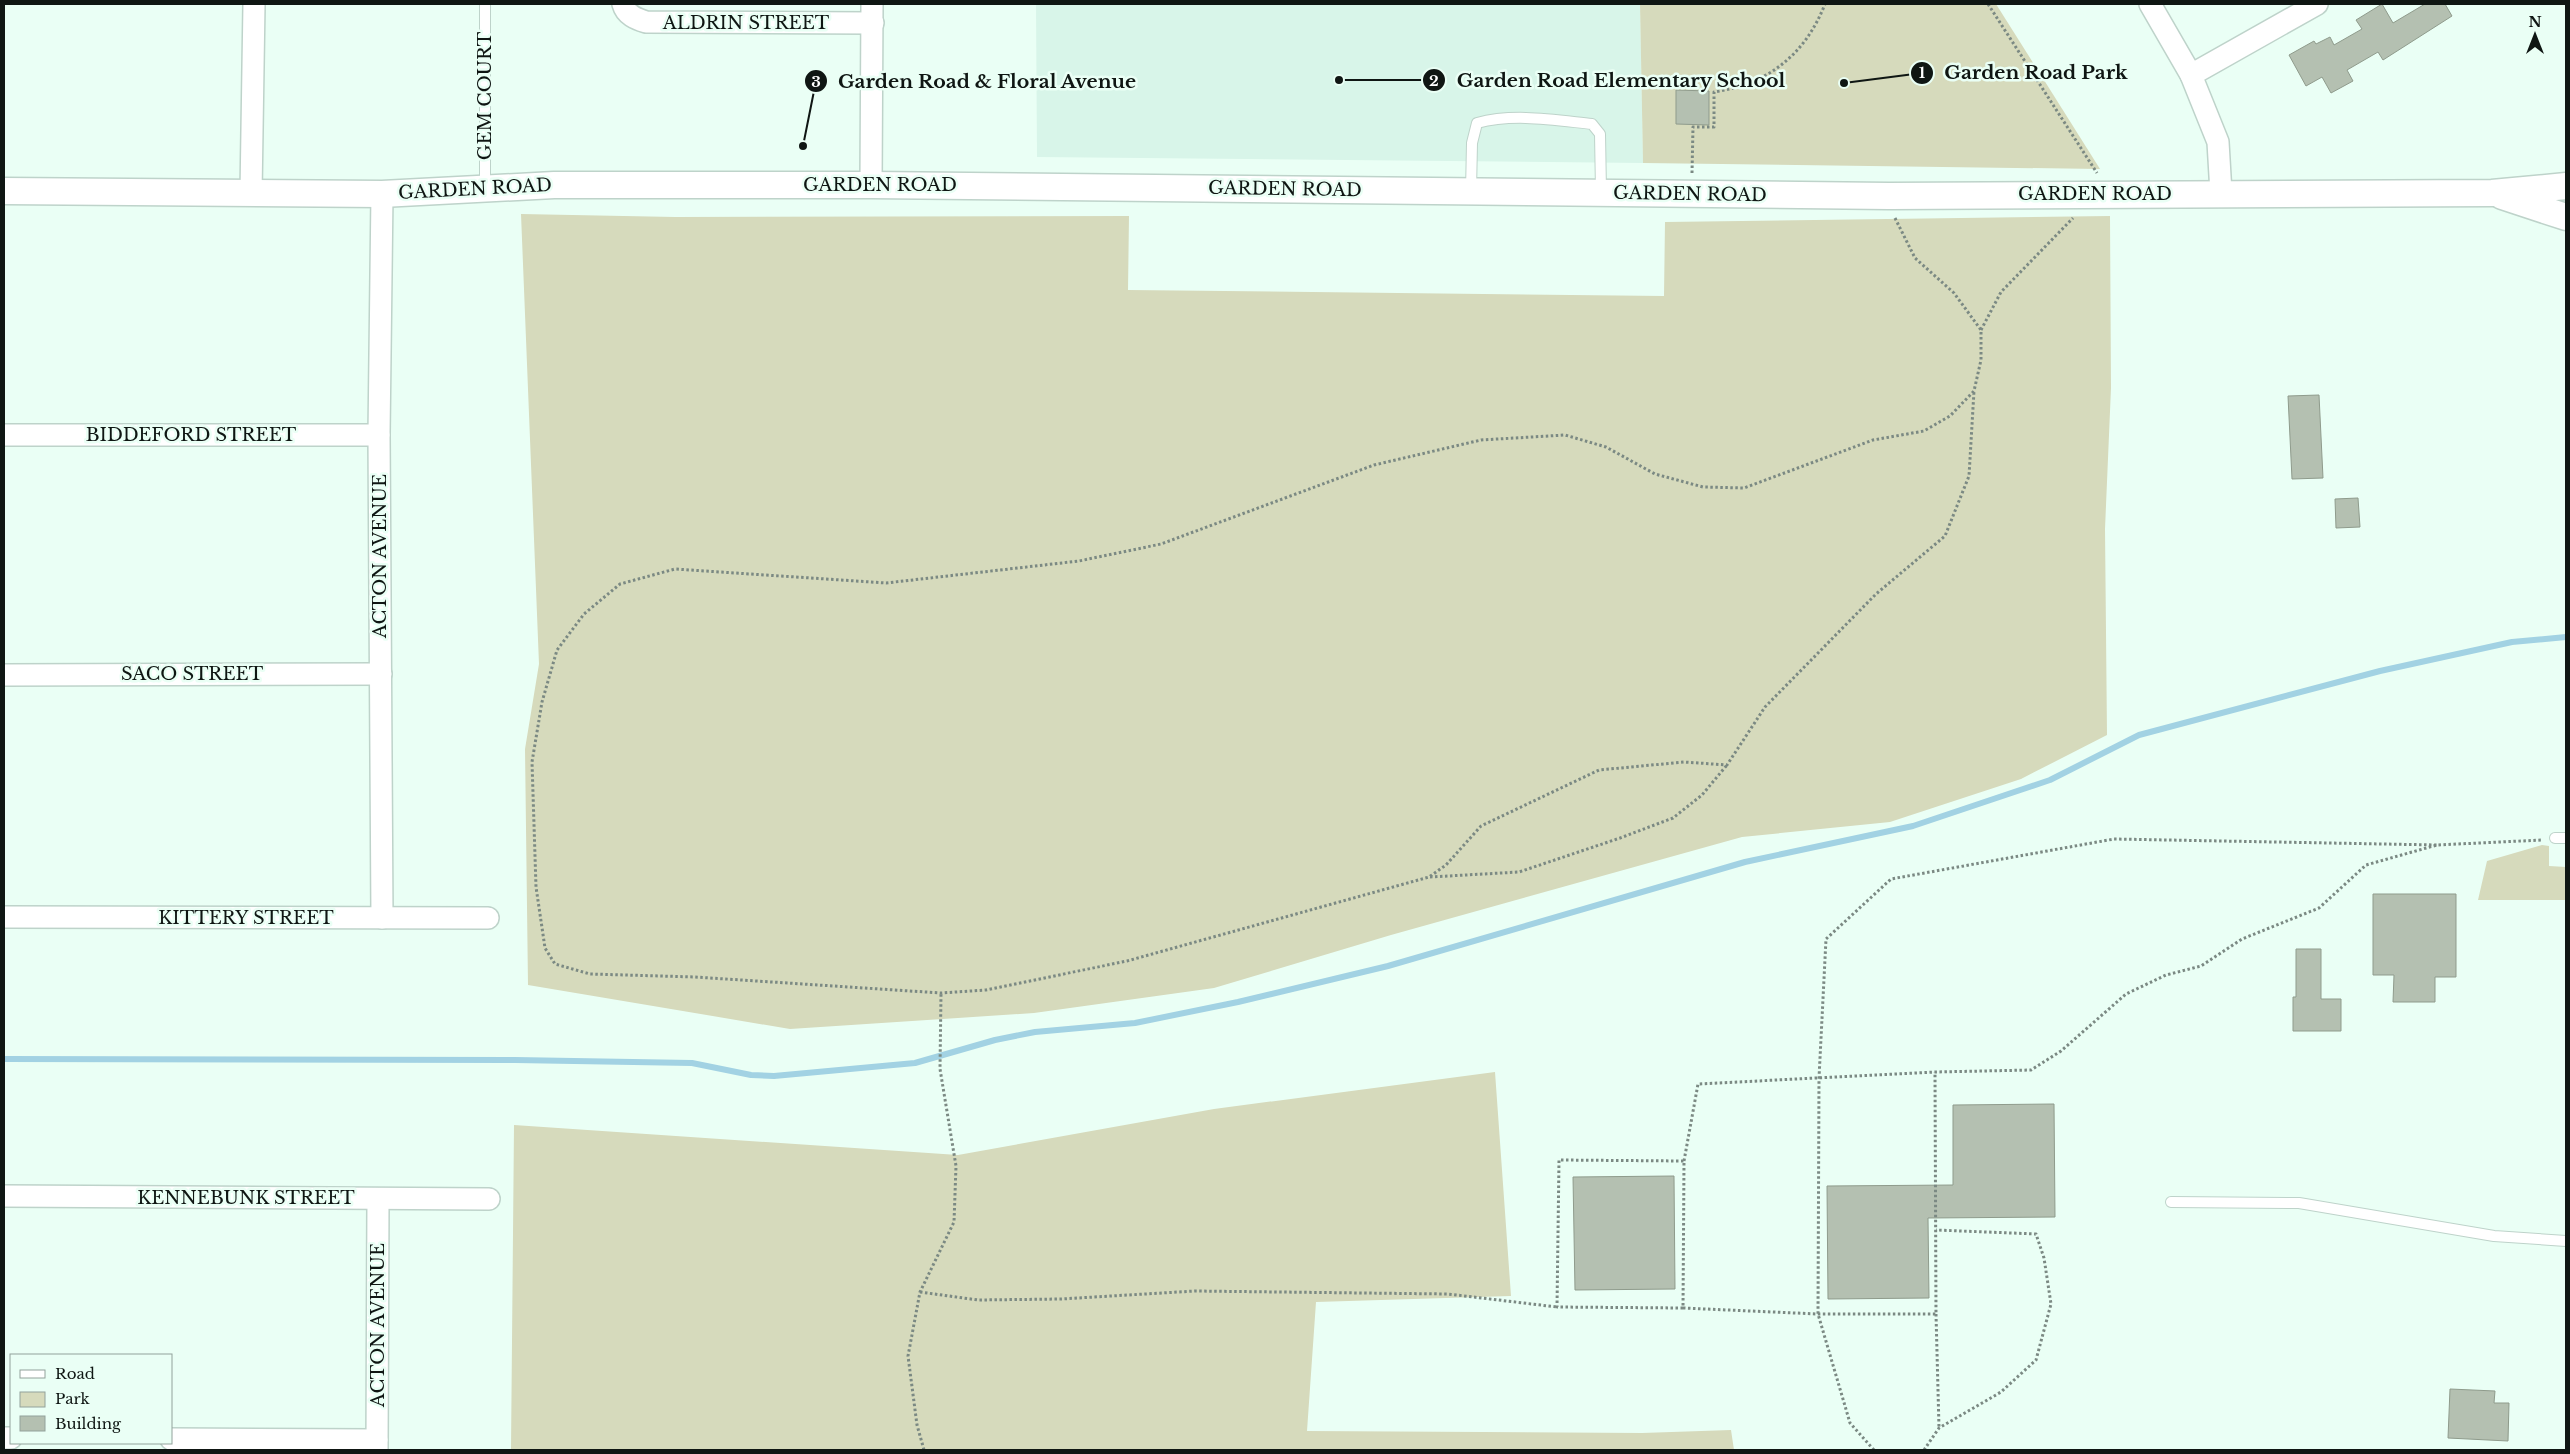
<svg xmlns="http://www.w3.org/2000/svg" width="2570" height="1454" font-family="'Libre Baskerville',serif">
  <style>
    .built { fill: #d8f5e9 }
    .green { fill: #d6dabc }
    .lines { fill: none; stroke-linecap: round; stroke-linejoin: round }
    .stream { stroke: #a2d2e3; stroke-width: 6 }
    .building { fill: #b4c0b1; stroke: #8f9b8c }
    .service-casing { stroke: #bed3ca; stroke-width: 12 }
    .minor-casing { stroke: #bed3ca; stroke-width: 24 }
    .tertiary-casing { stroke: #bed3ca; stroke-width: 29 }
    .path { stroke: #7b8983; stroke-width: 3; stroke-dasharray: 2.5 2.5; stroke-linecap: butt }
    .service { stroke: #fff; stroke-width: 10 }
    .minor { stroke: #fff; stroke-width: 21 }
    .tertiary { stroke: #fff; stroke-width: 26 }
    .labels { text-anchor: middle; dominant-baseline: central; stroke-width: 5; stroke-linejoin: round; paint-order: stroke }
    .street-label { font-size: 18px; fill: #0f1613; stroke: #eafff5 }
    .leader { fill: none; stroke: #0f1613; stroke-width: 2 }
    .callout-dot { fill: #0f1613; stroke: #eafff5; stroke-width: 2 }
    .mark-label { font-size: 15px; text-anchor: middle; font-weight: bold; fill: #fff }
    .callout-label { font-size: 19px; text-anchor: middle; font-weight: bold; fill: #0f1613; stroke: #eafff5; stroke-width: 5; stroke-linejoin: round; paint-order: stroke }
  </style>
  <rect width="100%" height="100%" fill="#eafff5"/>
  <!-- built -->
  <path class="built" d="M1036 4H1640L1643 163 1037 157Z"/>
  <!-- green -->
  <g class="green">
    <path d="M1640 4H1996L2100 169 1643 163Z"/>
    <path d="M521 214 675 217 1129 216 1128 290 1664 296 1665 222 2110 216 2111 388 2105 529 2107 735 2021 779 1890 822 1742 837 1391 935 1214 988 1034 1013 790 1029 528 985 525 749 539 664Z"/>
    <path d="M2542 845 2549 846V866L2566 867V900H2478L2487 861Z"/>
    <path d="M1495 1072 1511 1296 1316 1302 1307 1431 1642 1433 1731 1430 1734 1450H511L514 1125 958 1155 1214 1109Z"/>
  </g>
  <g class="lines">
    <!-- stream -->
    <path class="stream" d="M4 1059 515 1060 692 1063 751 1075 774 1076 915 1063 995 1040 1035 1032 1135 1023 1238 1002 1388 966 1745 862 1913 826 2050 780 2139 735 2380 671 2512 642 2566 637"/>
  </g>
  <!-- building -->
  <g class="building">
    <path d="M2382 4 2393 23 2425 4H2445L2452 16 2383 60 2378 52 2347 70 2353 81 2331 93 2322 77 2306 86 2289 55 2314 41 2316 44 2330 37 2334 45 2362 29 2356 20Z"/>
    <path d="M1676 90 1709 91V125L1676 124Z"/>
    <path d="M2319 395 2323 478 2292 479 2288 396Z"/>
    <path d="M2358 498 2360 527 2336 528 2335 499Z"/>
    <path d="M2373 894H2456V977H2435V1002H2393L2394 975H2373Z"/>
    <path d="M2296 949H2321V999H2341V1031H2293V997H2296Z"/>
    <path d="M2054 1104 2055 1217 1928 1218 1929 1298 1828 1299 1827 1186 1953 1185V1105Z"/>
    <path d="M1674 1176 1675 1289 1575 1290 1573 1177Z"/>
    <path d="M2450 1389 2495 1391 2494 1403H2509L2508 1441 2448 1438Z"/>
  </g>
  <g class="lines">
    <!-- service casing -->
    <g class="service-casing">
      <g id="service">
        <path d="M485 4V188"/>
        <path d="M1471 191 1472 143 1477 123C1514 113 1554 120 1592 124L1600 134 1601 191"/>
        <path d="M2555 838H2566"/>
        <path d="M2171 1202 2299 1203 2494 1236 2566 1241"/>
      </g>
    </g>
    <!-- minor casing -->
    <g class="minor-casing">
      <g id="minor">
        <path d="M623 4C626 15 636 19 646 22L873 23"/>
        <path d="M2150 4 2191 75 2218 142 2221 193"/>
        <path d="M2191 75 2317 4"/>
        <path d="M871 185 872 4"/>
        <path d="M251 193 254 4"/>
        <path d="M4 435H379"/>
        <path d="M4 675 381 674"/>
        <path d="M4 917 488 918"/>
        <path d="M382 918 379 435 382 194"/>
        <path d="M4 1196 489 1199"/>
        <path d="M4 1438H11"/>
        <path d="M171 1439 377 1440"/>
        <path d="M377 1450 378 1199"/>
      </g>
    </g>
    <!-- tertiary casing -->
    <g class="tertiary-casing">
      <g id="tertiary">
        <path d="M4 191 382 194 554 185H871L1889 196 2492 193 2566 186"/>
        <path d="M2502 196 2566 217"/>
      </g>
    </g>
    <!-- path -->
    <g class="path">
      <path d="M1988 4 2097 173"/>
      <path d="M1692 173 1693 127H1714V92C1768 84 1805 55 1825 4"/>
      <path d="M1895 218 1915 258 1954 293 1981 330V360L1974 391 1950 416 1924 431 1873 440 1744 488 1703 487 1655 474 1606 447 1565 435 1481 440 1374 465 1161 544 1079 561 886 583 675 569 620 584 584 614 557 650 542 702 532 762 536 887 545 948 555 964 590 974 695 977 941 993 986 990 1127 961 1429 877 1446 865 1481 826 1599 770 1684 762 1727 765 1765 707 1876 594 1945 536 1969 476 1974 391"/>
      <path d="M1981 330 2001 292 2073 218"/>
      <path d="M1430 877 1519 872 1620 838 1673 818 1702 795 1727 765"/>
      <path d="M1684 1161 1698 1084 1935 1072 2031 1070 2061 1051 2126 994 2166 975 2201 966 2242 939 2319 908 2366 865 2437 845 2542 840"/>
      <path d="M920 1292 978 1300 1061 1299 1195 1291 1448 1294 1557 1307"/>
      <path d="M1683 1308 1557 1307 1559 1160 1684 1161 1683 1308 1818 1314H1936L1935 1072"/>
      <path d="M1936 1314 1939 1428"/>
      <path d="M924 1450 917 1425 908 1356 920 1292 954 1222 956 1166 940 1069 941 993"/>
      <path d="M1874 1450 1850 1423 1818 1314 1819 1078 1826 939 1891 879 2114 839 2437 845"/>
      <path d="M1924 1450 1939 1428 2001 1392 2036 1360 2051 1304 2044 1258 2036 1234 1936 1230"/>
    </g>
    <!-- service -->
    <use href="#service" class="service"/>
    <!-- minor -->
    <use href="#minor" class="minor"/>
    <!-- tertiary -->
    <use href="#tertiary" class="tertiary"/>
  </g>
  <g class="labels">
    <!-- street labels -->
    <g class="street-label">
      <text x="746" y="23">ALDRIN STREET</text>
      <text transform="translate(485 96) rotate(-90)">GEM COURT</text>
      <text x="880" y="185">GARDEN ROAD</text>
      <text transform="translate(475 189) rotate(-3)">GARDEN ROAD</text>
      <text transform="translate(1285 189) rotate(1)">GARDEN ROAD</text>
      <text transform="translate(1690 194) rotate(1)">GARDEN ROAD</text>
      <text x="2095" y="194">GARDEN ROAD</text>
      <text x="191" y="435">BIDDEFORD STREET</text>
      <text transform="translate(380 556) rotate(-90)">ACTON AVENUE</text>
      <text x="192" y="674">SACO STREET</text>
      <text x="246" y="918">KITTERY STREET</text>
      <text x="246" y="1198">KENNEBUNK STREET</text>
      <text transform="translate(378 1325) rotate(-90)">ACTON AVENUE</text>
    </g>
  </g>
  <!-- callouts -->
  <path class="leader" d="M1844 83L1922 73M1339 80L1434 80M803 146L816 81"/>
  <g class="callout-dot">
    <circle cx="1844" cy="83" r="5"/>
    <circle cx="1339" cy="80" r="5"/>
    <circle cx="803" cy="146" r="5"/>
    <circle cx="1922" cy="73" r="12"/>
    <circle cx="1434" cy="80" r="12"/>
    <circle cx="816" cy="81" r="12"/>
  </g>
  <g class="mark-label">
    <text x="1922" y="78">1</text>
    <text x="1434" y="86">2</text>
    <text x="816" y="87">3</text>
  </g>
  <g class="callout-label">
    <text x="2036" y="79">Garden Road Park</text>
    <text x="1621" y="87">Garden Road Elementary School</text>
    <text x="987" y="88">Garden Road &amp; Floral Avenue</text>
  </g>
  <!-- border -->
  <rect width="2570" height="1454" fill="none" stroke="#0f1613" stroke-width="10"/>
  <!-- legend -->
  <rect x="10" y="1354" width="162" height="90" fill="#eafff5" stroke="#92a29b"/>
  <rect x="20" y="1370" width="25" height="8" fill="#ffffff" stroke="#92a29b"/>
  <text x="55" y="1379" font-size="15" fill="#0f1613">Road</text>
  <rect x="20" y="1392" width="25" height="15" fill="#d6dabc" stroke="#92a29b"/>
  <text x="55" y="1404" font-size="15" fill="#0f1613">Park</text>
  <rect x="20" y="1416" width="25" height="15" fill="#b4c0b1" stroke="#92a29b"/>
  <text x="55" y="1429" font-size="15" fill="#0f1613">Building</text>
  <!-- north arrow -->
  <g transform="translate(2535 35)" stroke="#eafff5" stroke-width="4" paint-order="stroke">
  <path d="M0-4L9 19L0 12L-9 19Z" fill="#0f1613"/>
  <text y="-8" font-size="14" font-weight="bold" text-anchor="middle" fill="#0f1613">N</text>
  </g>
</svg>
